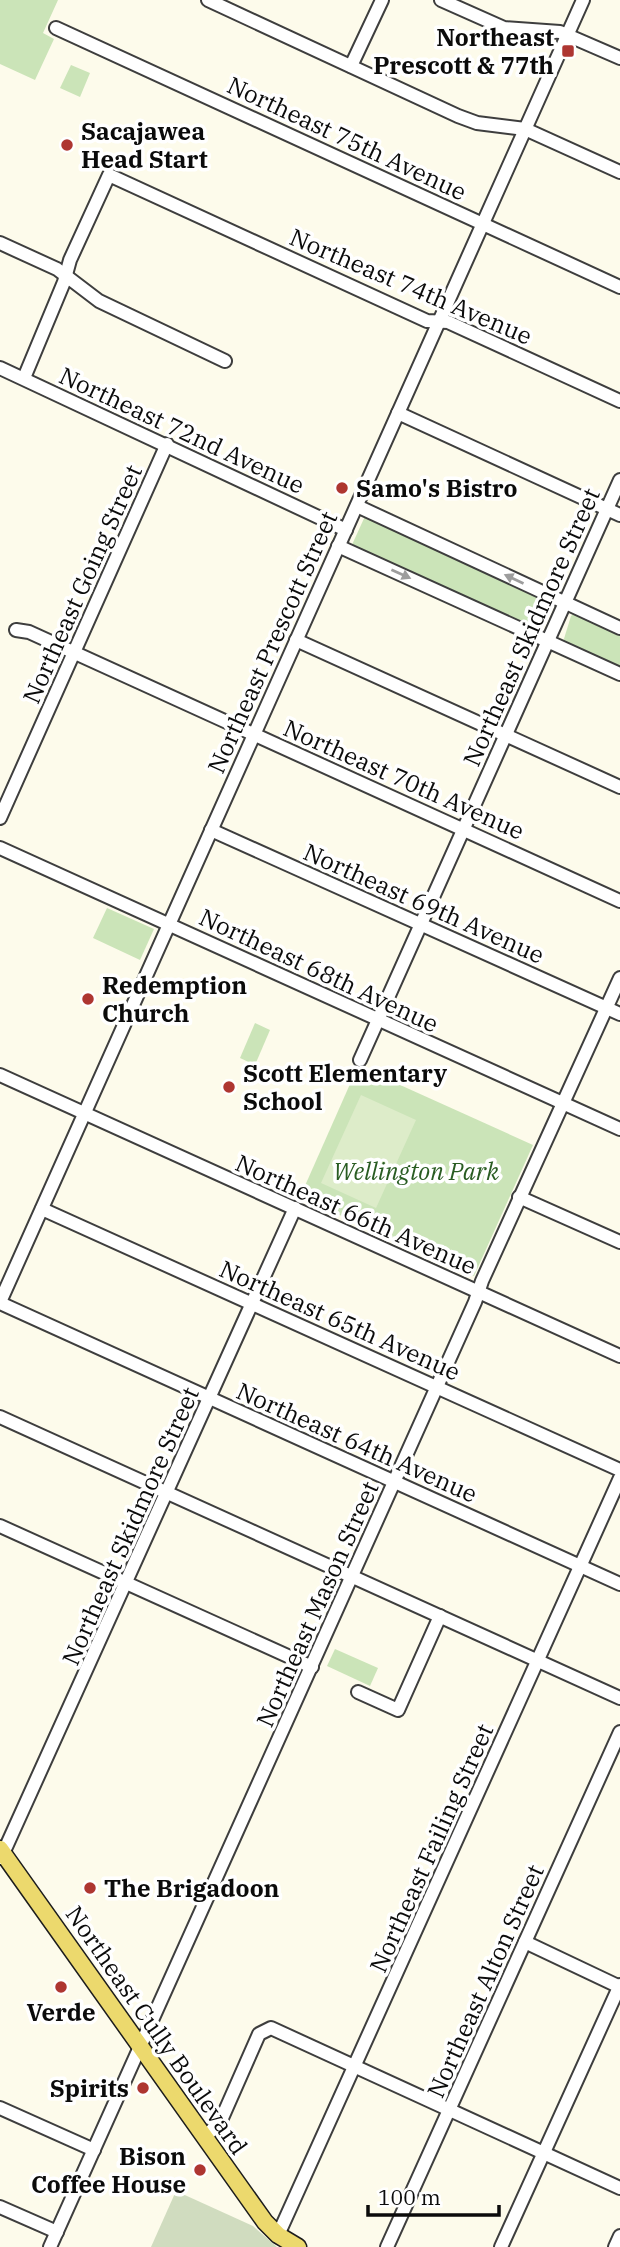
<svg xmlns="http://www.w3.org/2000/svg" width="620" height="2247" font-family="'IBM Plex Serif',serif">
  <style>
    .green { fill: #cbe4b8 }
    .cemetery { fill: #d0dcbf }
    .pitch { fill: #ddecc9 }
    .lines { fill: none; stroke-linecap: round; stroke-linejoin: round }
    .minor-casing { stroke: #3e3e3e; stroke-width: 16 }
    .major-casing { stroke: #1c1c1c; stroke-width: 19 }
    .minor { stroke: #fff; stroke-width: 12 }
    .major { stroke: #ecd96d; stroke-width: 16 }
    .oneway { fill: #9d9d9d }
    .poi-dot { fill: #ae3631; stroke: #fff; stroke-width: 2.5 }
    .labels { text-anchor: middle; dominant-baseline: central; stroke-width: 7; stroke-linejoin: round; paint-order: stroke }
    .poi-label { font-size: 24px; font-weight: bold; fill: #0b0b0b; stroke: #fff; text-anchor: start }
    .street-label { font-size: 24px; fill: #0b0b0b; stroke: #fff }
    .park-label { font-size: 24px; font-style: italic; fill: #295c22; stroke: #fff }
  </style>
  <rect width="100%" height="100%" fill="#fdfbeb"/>
  <!-- green -->
  <g class="green">
    <path d="M0 0H58L43 33 54 39 35 80 0 64Z"/>
    <path d="M71 65 90 73 80 97 60 88Z"/>
    <path d="M366 514 550 600 541 626 534 630 351 547Z"/>
    <path d="M576 612 620 631V669L563 642 571 616Z"/>
    <path d="M107 908 154 929 140 960 93 938Z"/>
    <path d="M255 1023 270 1030 255 1065 240 1058Z"/>
    <path d="M358 1066 533 1145 474 1276 300 1197Z"/>
    <path d="M335 1649 378 1668 370 1686 327 1666Z"/>
  </g>
  <!-- cemetery -->
  <path class="cemetery" d="M176 2191 253 2226 277 2247H151Z"/>
  <!-- pitch -->
  <path class="pitch" d="M361 1095 416 1120 376 1208 321 1183Z"/>
  <g class="lines">
    <!-- minor casing -->
    <g class="minor-casing">
      <g id="minor">
        <path d="M208 0 458 116 477 123 525 129 620 172"/>
        <path d="M441 0 504 28 560 32 620 58"/>
        <path d="M56 28 620 287"/>
        <path d="M351 66 382 0"/>
        <path d="M0 243 57 269 99 301 225 361"/>
        <path d="M0 368 346 530"/>
        <path d="M24 378 64 282 70 260 109 175 427 321 448 322 620 401"/>
        <path d="M398 413 620 515"/>
        <path d="M357 506 620 628"/>
        <path d="M338 546 620 674"/>
        <path d="M16 630 29 632 620 901"/>
        <path d="M296 640 620 787"/>
        <path d="M0 818 167 444"/>
        <path d="M211 830 620 1014"/>
        <path d="M0 848 620 1129"/>
        <path d="M360 1060 620 480"/>
        <path d="M0 1075 620 1356"/>
        <path d="M519 1197 620 1242"/>
        <path d="M42 1209 620 1470"/>
        <path d="M0 1302 583 0"/>
        <path d="M0 1303 620 1584"/>
        <path d="M0 1417 620 1698"/>
        <path d="M0 1526 312 1667"/>
        <path d="M358 1692 398 1710 440 1616"/>
        <path d="M1 1858 295 1208"/>
        <path d="M525 1942 620 1987"/>
        <path d="M0 2108 94 2150"/>
        <path d="M205 2138 222 2118 259 2034 271 2028 620 2188"/>
        <path d="M0 2207 57 2232"/>
        <path d="M278 2235 620 1478"/>
        <path d="M50 2247 475 1302 482 1281 620 978"/>
        <path d="M387 2247 620 1732"/>
        <path d="M501 2247 620 1985"/>
        <path d="M615 2247 620 2236"/>
      </g>
    </g>
    <!-- major casing -->
    <g class="major-casing">
      <path id="major" d="M0 1849 265 2222 278 2235 298 2247"/>
    </g>
    <!-- minor -->
    <use href="#minor" class="minor"/>
    <!-- major -->
    <use href="#major" class="major"/>
  </g>
  <!-- one-way arrows -->
  <defs><path id="oneway-solid" d="M-6-.8H1V-3.2L6.5 0L1 3.2V.8H-6Z" transform="scale(1.75)"/></defs>
  <g class="oneway">
    <use href="#oneway-solid" transform="translate(401 574) rotate(24)"/>
    <use href="#oneway-solid" transform="translate(514 579) rotate(-155)"/>
  </g>
  <!-- markers -->
  <g class="poi-dot">
    <rect x="561" y="44" width="14" height="14" rx="3.5"/>
    <circle cx="67" cy="145" r="7"/>
    <circle cx="342" cy="488" r="7"/>
    <circle cx="88" cy="999" r="7"/>
    <circle cx="229" cy="1087" r="7"/>
    <circle cx="90" cy="1888" r="7"/>
    <circle cx="61" cy="1987" r="7"/>
    <circle cx="143" cy="2088" r="7"/>
    <circle cx="200" cy="2170" r="7"/>
  </g>
  <g class="labels">
    <!-- poi labels -->
    <g class="poi-label">
      <text x="554" y="37" text-anchor="end">Northeast<tspan x="554" dy="28">Prescott &amp; 77th</tspan></text>
      <text x="81" y="131">Sacajawea<tspan x="81" dy="28">Head Start</tspan></text>
      <text x="356" y="488">Samo's Bistro</text>
      <text x="102" y="985">Redemption<tspan x="102" dy="28">Church</tspan></text>
      <text x="243" y="1073">Scott Elementary<tspan x="243" dy="28">School</tspan></text>
      <text x="104" y="1888">The Brigadoon</text>
      <text x="61" y="2012" text-anchor="middle">Verde</text>
      <text x="129" y="2088" text-anchor="end">Spirits</text>
      <text x="186" y="2156" text-anchor="end">Bison<tspan x="186" dy="28">Coffee House</tspan></text>
    </g>
    <!-- street labels -->
    <g class="street-label">
      <text transform="translate(347 138) rotate(25)">Northeast 75th Avenue</text>
      <text transform="translate(411 286) rotate(23)">Northeast 74th Avenue</text>
      <text transform="translate(182 430) rotate(25)">Northeast 72nd Avenue</text>
      <text transform="translate(82 584) rotate(-66)">Northeast Going Street</text>
      <text transform="translate(531 627) rotate(-66)">Northeast Skidmore Street</text>
      <text transform="translate(272 642) rotate(-66)">Northeast Prescott Street</text>
      <text transform="translate(404 779) rotate(24)">Northeast 70th Avenue</text>
      <text transform="translate(424 903) rotate(24)">Northeast 69th Avenue</text>
      <text transform="translate(319 970) rotate(25)">Northeast 68th Avenue</text>
      <text transform="translate(356 1214) rotate(24)">Northeast 66th Avenue</text>
      <text transform="translate(340 1320) rotate(24)">Northeast 65th Avenue</text>
      <text transform="translate(357 1442) rotate(24)">Northeast 64th Avenue</text>
      <text transform="translate(130 1526) rotate(-66)">Northeast Skidmore Street</text>
      <text transform="translate(317 1604) rotate(-66)">Northeast Mason Street</text>
      <text transform="translate(431 1848) rotate(-66)">Northeast Failing Street</text>
      <text transform="translate(485 1981) rotate(-66)">Northeast Alton Street</text>
      <text transform="translate(157 2030) rotate(55)">Northeast Cully Boulevard</text>
    </g>
    <!-- park labels -->
    <g class="park-label">
      <text x="416" y="1171">Wellington Park</text>
    </g>
  </g>
  <!-- scale -->
  <path d="M368 2205v10h131v-10" fill="none" stroke="#0b0b0b" stroke-width="3.5"/>
  <text x="378" y="2205" font-size="21" fill="#0b0b0b" stroke="#ffffff" stroke-width="5" paint-order="stroke">100 m</text>
</svg>
